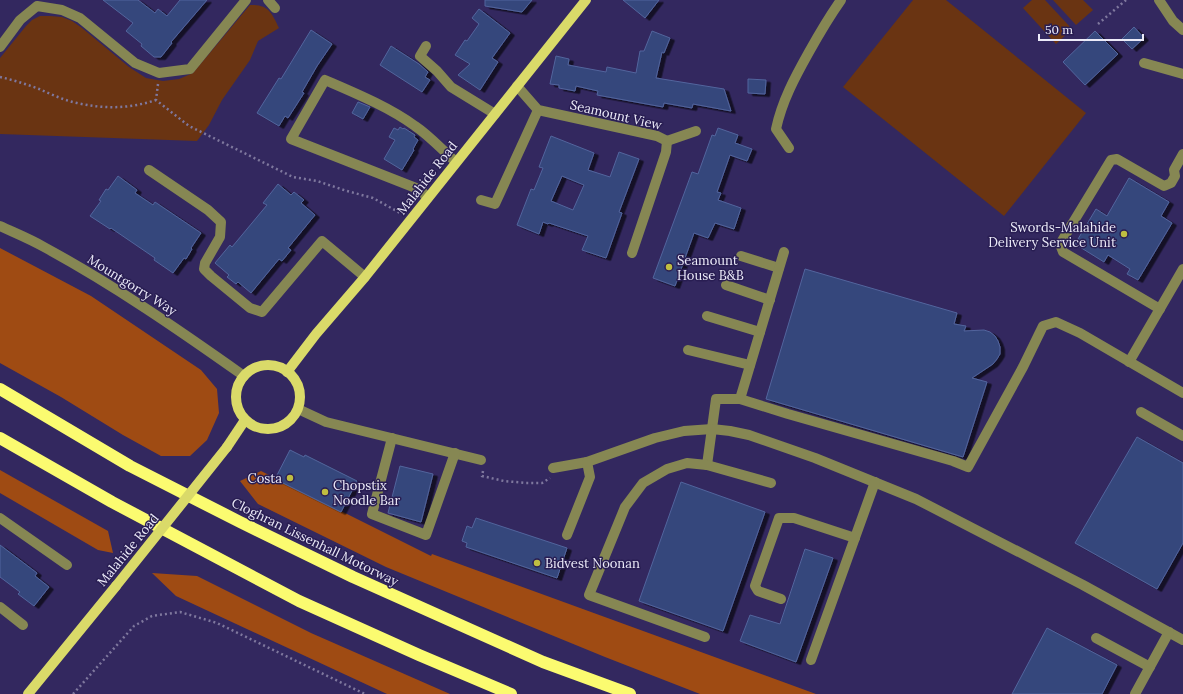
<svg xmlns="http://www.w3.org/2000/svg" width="1183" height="694" font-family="Lora,serif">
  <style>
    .green { fill: #6a3412 }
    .forest { fill: #9f4b13 }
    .building { fill: #35467c; stroke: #52659d; fill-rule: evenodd; filter: url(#shadow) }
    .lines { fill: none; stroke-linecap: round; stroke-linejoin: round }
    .path { stroke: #7f789e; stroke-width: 2.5; stroke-dasharray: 2 3; stroke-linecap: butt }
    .minor { stroke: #868753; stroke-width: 10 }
    .major { stroke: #dada69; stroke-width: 10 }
    .highway { stroke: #fbfb70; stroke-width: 12 }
    .major-bridge { stroke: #dada69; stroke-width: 10 }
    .poi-dot { fill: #bfbe41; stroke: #291e53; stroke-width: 1.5 }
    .labels { text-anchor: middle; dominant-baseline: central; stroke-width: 3; stroke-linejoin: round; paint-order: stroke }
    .street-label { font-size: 13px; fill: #ecebf9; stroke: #291e53 }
    .poi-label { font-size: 13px; fill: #ecebf9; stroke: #291e53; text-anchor: start }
  </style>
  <defs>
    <filter id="shadow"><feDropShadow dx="4.5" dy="2.5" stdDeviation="0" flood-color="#0009"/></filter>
  </defs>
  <rect width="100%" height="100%" fill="#33285f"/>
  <!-- green -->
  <g class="green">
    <path d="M913 0H946L1086 113 1004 216 843 87Z"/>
    <path d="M1032 0H1045L1072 29 1056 44 1023 8Z"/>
    <path d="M1053 0H1083L1093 10 1076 25Z"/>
    <path d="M250 5C268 4 272 13 279 28L258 41 250 60 222 100 209 125 197 141 0 134V58L26 26 32 20 40 16H50L62 17 72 21 82 28 129 67 146 78 163 81 179 79 193 73Z"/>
  </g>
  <!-- forest -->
  <g class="forest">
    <path d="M0 248 91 296 201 370 217 389 219 413 207 440 190 456H161L123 435 61 397 0 363Z"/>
    <path d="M0 470 108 531 113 553 98 550 0 493Z"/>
    <path d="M261 471 431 556 432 554 816 694H700L605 657 386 567 258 504 240 481Z"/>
    <path d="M152 573 197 576 311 633 450 694H387L176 596Z"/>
  </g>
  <!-- building -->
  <g class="building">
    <path d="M103 0H138L155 13 158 9 167 16 180 0H207L171 42 172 43 161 57H154L141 46 142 44 126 31 133 23Z"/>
    <path d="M485 0H532L522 12 485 6Z"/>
    <path d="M623 0H659L645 18Z"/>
    <path d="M479 9 510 33 492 58 498 62 480 90 458 75 470 64 455 55 465 40 467 41 479 24 472 18Z"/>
    <path d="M1134 27 1144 38 1132 49 1122 39Z"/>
    <path d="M311 30 332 44 317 66 302 92 304 93 288 118 285 116 279 126 257 113 279 78 281 79Z"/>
    <path d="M652 31 670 38 664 53 662 52 656 78 724 89 731 111 693 104 692 108 664 103 663 107 597 95 598 91 576 86 575 91 559 88V85L550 84 556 56 569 59 568 65 606 72 607 67 636 73 640 51H644Z"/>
    <path d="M1095 31 1118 54 1085 85 1063 62Z"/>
    <path d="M391 46 419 64 428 72 425 77 430 80 422 92 380 65Z"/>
    <path d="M748 79 766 80 765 94 748 93Z"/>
    <path d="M358 102 370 107 363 119 352 113Z"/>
    <path d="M400 127 403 129 404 128 415 135 414 137 418 140 413 149 414 150 402 170 384 159 395 140 389 137 394 128 398 130Z"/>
    <path d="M718 128 738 135 735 143 752 149 747 161 730 155 717 192 721 193 718 200 741 208 734 229 715 223 708 238 694 233 675 286 653 278 692 172 698 174 712 135 715 136Z"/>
    <path d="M551 136 594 153 588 170 610 177 619 152 639 159 619 212 622 213 606 258 582 250 588 236 549 223 548 224 543 222 539 234 517 225 531 189 534 190 543 168 539 167ZM562 176 584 185 573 210 551 201Z"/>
    <path d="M118 176 137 190 135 193 153 205 155 202 201 233 191 248 192 249 186 259 184 258 173 273 154 260 155 258 111 228 110 229 90 216 101 201 99 200 106 189 108 190Z"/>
    <path d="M1129 178 1169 202 1161 216 1172 223 1138 280 1127 274 1130 269 1108 255 1104 262 1075 244 1096 209 1107 216Z"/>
    <path d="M278 184 291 195 294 192 304 200 301 203 315 215 288 248 291 250 282 261 279 259 251 293 238 282 236 284 227 277 229 275 215 263 230 245 232 247 267 205 263 203Z"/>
    <path d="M805 269 957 313 954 324 966 326 964 331 984 330 990 332 995 336 998 341 1000 347V354L997 359 993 364 972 378 987 382 963 457 766 399Z"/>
    <path d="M1137 437 1183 463V543L1157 589 1075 543Z"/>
    <path d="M290 450 304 457 305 455 357 481 341 512 275 479Z"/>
    <path d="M400 466 433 474 421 522 388 513Z"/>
    <path d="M681 482 765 512 723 631 639 601Z"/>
    <path d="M476 518 567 548 557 578 466 547 467 543 462 541 467 526 472 528Z"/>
    <path d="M0 545 37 573 35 576 49 587 34 606 18 594 20 592 0 577Z"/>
    <path d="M805 549 833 558 796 662 740 641 750 615 780 624Z"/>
    <path d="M1047 628 1117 665 1102 694H1012Z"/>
  </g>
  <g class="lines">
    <!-- path -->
    <g class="path">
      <path d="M1098 24 1126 0"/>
      <path d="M0 77C13 80 26 84 39 89 51 94 63 100 77 103 104 109 129 109 156 100"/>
      <path d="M158 84 156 100 189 126 293 177 317 181 347 191 373 198 402 214"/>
      <path d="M483 471 482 476 504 481 526 483H542L550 478"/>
      <path d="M73 694 134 626 152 616 180 612 217 623 365 694"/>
    </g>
    <!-- minor -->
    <g class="minor">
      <path d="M268 0 275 8"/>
      <path d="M1159 0 1173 21 1183 30"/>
      <path d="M426 46 420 56 437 71 451 87 495 114"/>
      <path d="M0 47 20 20 37 6 62 10 80 18 135 63 159 73 190 69 246 0"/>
      <path d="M1144 63 1183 74"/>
      <path d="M517 86 538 110 657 136 667 141 666 152 632 253"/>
      <path d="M667 141 696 131"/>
      <path d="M789 148 776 129C782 101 795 77 809 52 819 34 829 17 841 0"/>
      <path d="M149 170 208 210 221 222 220 237 205 263 204 269 211 276 250 308 262 312 322 241 365 277"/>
      <path d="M427 198 421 190 291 139 325 80C355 93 389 107 415 126 430 136 442 150 456 162"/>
      <path d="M481 200 495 204 538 110"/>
      <path d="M0 226C15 233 30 239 44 247 114 285 179 330 244 376"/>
      <path d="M741 256 779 268"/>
      <path d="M726 285 770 300"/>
      <path d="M1160 309 1063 252 1060 244 1111 160 1117 159 1164 186 1171 183 1175 176 1174 170 1183 154"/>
      <path d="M707 316 760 332"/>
      <path d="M688 350 750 365"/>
      <path d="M1129 362 1183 269"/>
      <path d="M740 399 784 252"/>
      <path d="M298 409 326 422 481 460"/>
      <path d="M1141 412 1183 436"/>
      <path d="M392 438 372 514 426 535 455 453"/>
      <path d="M707 465 716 399H740L788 414 953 461 968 467 1023 367 1043 326 1056 322 1080 333 1183 393"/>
      <path d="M553 468 587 462 655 438 684 431 712 429 730 431 749 435 815 458 916 499 1083 585 1183 640"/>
      <path d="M0 518 67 565"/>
      <path d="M567 535 590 477 587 462"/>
      <path d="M781 599 758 591 755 586 779 518H794L855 538"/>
      <path d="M0 607 23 625"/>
      <path d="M705 637 589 595 625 507 643 483 667 469 687 463 707 465 771 483"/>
      <path d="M1096 638 1150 667"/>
      <path d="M811 660 875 482"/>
      <path d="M1135 694 1169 632"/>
    </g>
    <!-- major -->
    <g class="major">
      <circle cx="268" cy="397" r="32"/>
      <path d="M287 372 316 334 365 277 586 0"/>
      <path d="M227 447 245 420"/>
      <path d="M28 694 116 586"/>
    </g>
    <!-- highway -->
    <g class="highway">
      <path d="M0 389 130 466 240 522 353 577 543 662 630 694"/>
      <path d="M0 438 112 502 299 601 419 655 511 694"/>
    </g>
    <!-- major-bridge -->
    <path class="major-bridge" d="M116 586 227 447"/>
  </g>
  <!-- markers -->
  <g class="poi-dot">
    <circle cx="1124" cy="234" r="4"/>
    <circle cx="669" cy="267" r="4"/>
    <circle cx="290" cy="478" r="4"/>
    <circle cx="325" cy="492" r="4"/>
    <circle cx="537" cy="563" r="4"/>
  </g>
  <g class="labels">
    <!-- street labels -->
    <g class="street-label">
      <text transform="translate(616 115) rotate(13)">Seamount View</text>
      <text transform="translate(427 178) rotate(-52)">Malahide Road</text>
      <text transform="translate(132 285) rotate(32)">Mountgorry Way</text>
      <text transform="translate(315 542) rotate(26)">Cloghran Lissenhall Motorway</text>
      <text transform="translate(128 550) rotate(-51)">Malahide Road</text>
    </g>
    <!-- poi labels -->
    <g class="poi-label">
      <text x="1116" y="227" text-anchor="end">Swords-Malahide<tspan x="1116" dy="15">Delivery Service Unit</tspan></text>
      <text x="677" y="260">Seamount<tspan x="677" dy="15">House B&amp;B</tspan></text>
      <text x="282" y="478" text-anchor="end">Costa</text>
      <text x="333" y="485">Chopstix<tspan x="333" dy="15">Noodle Bar</tspan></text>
      <text x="545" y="563">Bidvest Noonan</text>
    </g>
  </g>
  <!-- scale -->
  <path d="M1039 34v6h104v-6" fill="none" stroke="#ecebf9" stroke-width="2"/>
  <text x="1045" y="34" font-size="12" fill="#ecebf9" stroke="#291e53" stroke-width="3" paint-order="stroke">50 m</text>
</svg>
